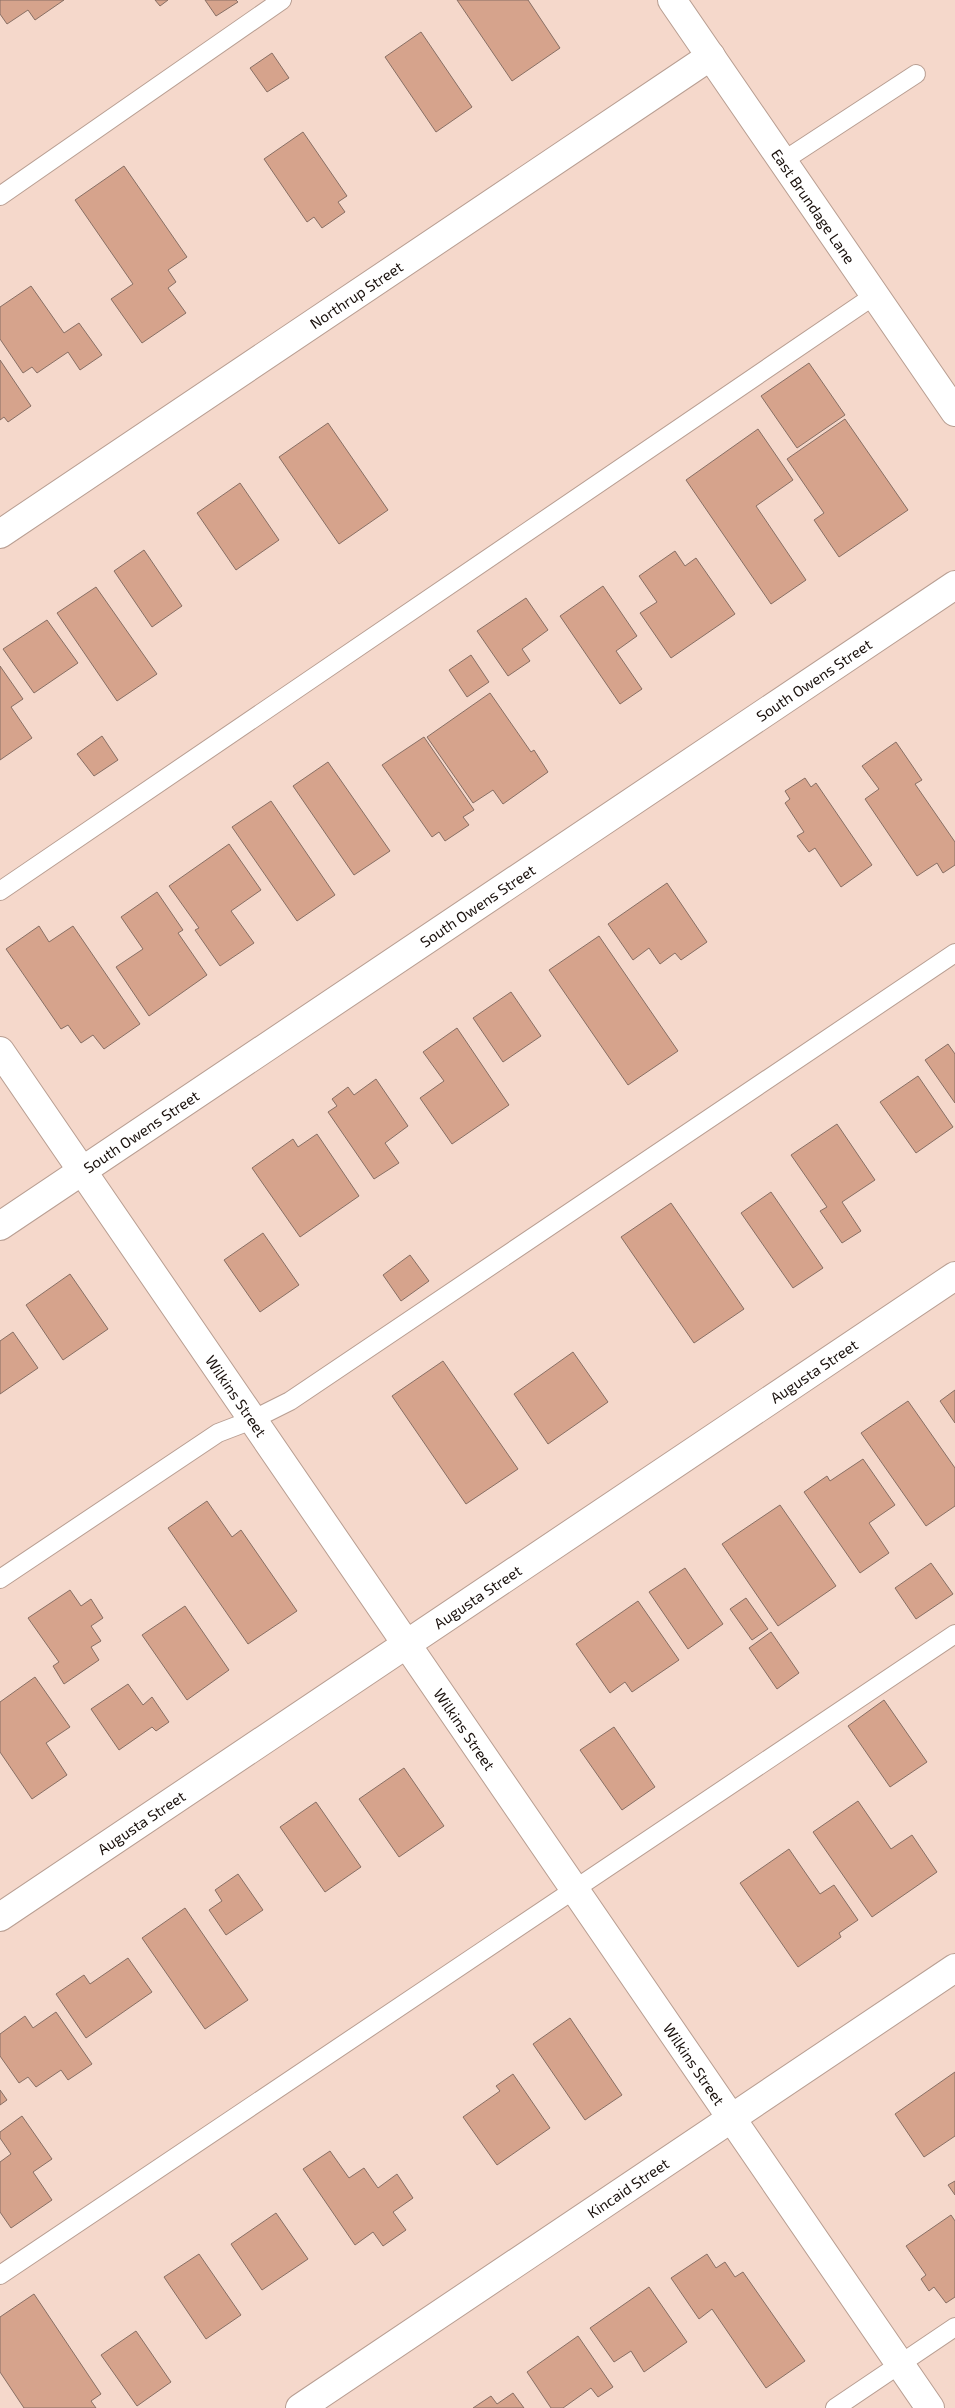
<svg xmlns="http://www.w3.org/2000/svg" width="955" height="2408" font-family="'Exo 2',sans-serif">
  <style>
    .building { fill: #d6a38c; stroke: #886f64 }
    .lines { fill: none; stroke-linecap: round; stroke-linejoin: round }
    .lane-casing { stroke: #b89e92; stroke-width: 20 }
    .street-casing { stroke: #b89e92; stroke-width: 30 }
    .secondary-casing { stroke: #b89e92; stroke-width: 30 }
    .lane { stroke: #fff; stroke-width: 18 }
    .street { stroke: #fff; stroke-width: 28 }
    .secondary { stroke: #fff; stroke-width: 28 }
    .labels { text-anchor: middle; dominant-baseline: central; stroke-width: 4; stroke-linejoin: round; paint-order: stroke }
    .street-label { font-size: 15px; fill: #19100c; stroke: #fee7dc }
  </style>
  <rect width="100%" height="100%" fill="#f5d8cb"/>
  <!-- building -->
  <g class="building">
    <path d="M0 0H64L35 20 28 10 7 24 0 14Z"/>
    <path d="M155 0H168L160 6Z"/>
    <path d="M205 0H236L238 2 216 16Z"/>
    <path d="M457 0H528L560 48 512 81Z"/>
    <path d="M421 32 472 107 436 132 385 57Z"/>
    <path d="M272 53 289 78 267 92 250 68Z"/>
    <path d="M303 132 347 196 338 202 345 212 322 228 314 217 307 222 264 159Z"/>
    <path d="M124 166 187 257 168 270 176 282 168 288 186 313 142 343 111 299 133 284 75 200Z"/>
    <path d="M31 286 64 333 79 323 102 355 80 370 68 352 37 373 32 367 23 373 0 339V307Z"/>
    <path d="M0 360 31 406 8 422 4 417 0 420Z"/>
    <path d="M809 363 845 415 797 448 761 396Z"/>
    <path d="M845 419 908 510 839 557 814 520 824 513 787 459Z"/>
    <path d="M328 423 388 510 339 544 279 457Z"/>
    <path d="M758 429 793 480 756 506 806 580 771 604 686 480Z"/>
    <path d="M240 483 279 540 236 570 197 513Z"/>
    <path d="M144 550 182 606 152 627 114 571Z"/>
    <path d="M675 551 685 566 696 558 735 614 671 658 640 613 657 602 639 576Z"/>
    <path d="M603 586 637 636 616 651 642 689 620 704 560 616Z"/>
    <path d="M96 587 157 674 117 701 57 613Z"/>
    <path d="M526 598 548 630 522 649 530 661 508 676 477 631Z"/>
    <path d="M47 620 78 663 34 693 3 649Z"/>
    <path d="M471 655 489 682 467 697 449 670Z"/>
    <path d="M0 666 23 699 11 707 32 738 0 760Z"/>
    <path d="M490 693 531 752 534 750 548 772 503 804 493 790 473 803 427 737Z"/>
    <path d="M102 736 118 760 94 776 77 754Z"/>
    <path d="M424 737 474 810 463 817 469 825 445 841 439 832 432 837 382 765Z"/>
    <path d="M896 742 922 780 915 784 955 842V865L943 873 937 863 917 876 865 799 879 789 862 766Z"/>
    <path d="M328 762 390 851 354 875 293 786Z"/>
    <path d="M805 778 811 787 816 783 872 865 841 887 815 848 809 852 797 836 804 832 785 803 790 799 785 791Z"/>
    <path d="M271 801 335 895 297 921 232 827Z"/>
    <path d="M229 844 261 890 231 911 254 943 220 966 195 930 199 928 169 886Z"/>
    <path d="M667 883 707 942 681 960 675 953 660 964 649 948 633 960 608 924Z"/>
    <path d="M157 892 183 930 178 933 207 975 149 1016 116 967 143 949 121 917Z"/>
    <path d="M39 926 49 942 73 926 140 1024 104 1049 93 1035 81 1043 68 1025 61 1029 6 949Z"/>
    <path d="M599 936 678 1051 628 1085 549 970Z"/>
    <path d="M511 992 541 1036 503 1062 473 1018Z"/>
    <path d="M457 1028 509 1105 452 1144 420 1098 444 1081 423 1052Z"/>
    <path d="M948 1044 955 1054V1103L925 1060Z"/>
    <path d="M918 1076 953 1127 916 1153 880 1102Z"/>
    <path d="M376 1079 408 1126 385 1143 399 1163 374 1179 328 1112 337 1106 332 1099 348 1087 354 1095Z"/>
    <path d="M837 1124 875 1180 842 1202 861 1231 842 1243 820 1211 827 1207 791 1155Z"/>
    <path d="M317 1134 359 1196 300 1237 252 1168 293 1139 298 1147Z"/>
    <path d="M771 1192 823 1268 793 1288 741 1213Z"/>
    <path d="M671 1203 744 1309 694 1343 621 1237Z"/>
    <path d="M263 1233 299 1285 260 1312 224 1260Z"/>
    <path d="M410 1255 429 1281 401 1301 383 1275Z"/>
    <path d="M70 1274 108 1329 63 1360 26 1305Z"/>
    <path d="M13 1332 38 1368 0 1394V1341Z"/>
    <path d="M573 1352 608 1402 548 1444 514 1394Z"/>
    <path d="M443 1361 518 1469 466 1504 392 1396Z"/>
    <path d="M955 1390V1423L940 1401Z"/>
    <path d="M908 1401 955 1468V1506L926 1526 861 1433Z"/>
    <path d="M863 1459 895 1505 869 1523 889 1553 860 1573 804 1492 827 1476 830 1481Z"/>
    <path d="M207 1501 232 1537 241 1530 297 1611 248 1644 168 1528Z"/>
    <path d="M780 1505 836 1586 778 1626 722 1544Z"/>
    <path d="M931 1563 953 1594 916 1619 895 1588Z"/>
    <path d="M685 1568 723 1624 688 1649 649 1592Z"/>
    <path d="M70 1590 81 1606 91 1599 103 1618 91 1626 101 1641 91 1647 99 1660 64 1684 53 1666 59 1662 28 1618Z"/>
    <path d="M746 1598 768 1629 752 1640 730 1609Z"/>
    <path d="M638 1601 679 1660 632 1692 625 1682 610 1693 576 1644Z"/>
    <path d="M185 1606 229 1670 187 1700 142 1635Z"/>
    <path d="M771 1632 799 1673 777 1689 749 1648Z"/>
    <path d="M35 1677 70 1727 46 1743 67 1775 32 1799 0 1752V1702Z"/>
    <path d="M128 1684 143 1705 152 1697 169 1722 156 1731 152 1727 119 1750 91 1709Z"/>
    <path d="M884 1700 927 1762 890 1787 848 1726Z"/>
    <path d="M614 1727 655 1787 622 1810 580 1750Z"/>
    <path d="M404 1768 444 1826 399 1857 359 1799Z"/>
    <path d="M858 1801 891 1849 912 1835 937 1872 872 1917 813 1832Z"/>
    <path d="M316 1802 361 1867 325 1892 280 1827Z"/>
    <path d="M789 1849 820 1894 834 1885 858 1920 839 1933 841 1937 798 1967 740 1883Z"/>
    <path d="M238 1874 263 1910 226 1935 209 1910 222 1901 215 1890Z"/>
    <path d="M185 1908 248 2000 205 2029 142 1938Z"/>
    <path d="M128 1958 152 1992 86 2038 56 1994 84 1975 90 1984Z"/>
    <path d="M56 2012 92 2064 68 2080 61 2070 36 2087 28 2077 19 2083 0 2056V2034L25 2016 33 2028Z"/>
    <path d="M570 2018 622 2095 585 2120 533 2044Z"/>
    <path d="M955 2072V2136L924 2157 895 2114Z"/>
    <path d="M513 2074 550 2128 497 2165 463 2117 500 2091 496 2086Z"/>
    <path d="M0 2090 7 2100 0 2105Z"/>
    <path d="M22 2116 52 2159 33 2172 52 2200 11 2228 0 2212V2162L11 2154 0 2138V2132Z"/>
    <path d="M330 2151 349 2178 364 2168 378 2188 397 2174 413 2198 393 2212 406 2230 383 2246 373 2232 355 2245 303 2169Z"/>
    <path d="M955 2181V2195L948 2185Z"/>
    <path d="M276 2213 308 2259 262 2290 231 2244Z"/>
    <path d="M951 2215 955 2221V2297L946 2303 934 2287 929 2291 921 2279 926 2275 906 2246Z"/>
    <path d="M199 2254 241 2315 206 2339 164 2277Z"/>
    <path d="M707 2254 716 2268 725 2262 735 2277 743 2272 805 2361 766 2388 712 2309 699 2319 671 2278Z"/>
    <path d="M649 2287 687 2342 644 2372 631 2351 614 2362 590 2328Z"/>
    <path d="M34 2294 101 2394 91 2401 96 2408H24L0 2372V2317Z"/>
    <path d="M136 2331 171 2382 137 2406 101 2355Z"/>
    <path d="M578 2336 613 2387 598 2397 591 2388 563 2408H551L527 2372Z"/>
    <path d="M513 2393 524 2408H473L491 2396 497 2404Z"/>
  </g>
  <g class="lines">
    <!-- lane casing -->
    <g class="lane-casing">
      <g id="lane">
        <path d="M783 161 916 74"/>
        <path d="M0 196 282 0"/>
        <path d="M0 891 875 295"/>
        <path d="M0 1579 218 1433 252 1420 290 1401 955 953"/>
        <path d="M0 2275 955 1634"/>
        <path d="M835 2408 955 2327"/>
      </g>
    </g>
    <!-- street casing -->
    <g class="street-casing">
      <g id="street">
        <path id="s1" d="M0 534 711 56"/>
        <path id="s2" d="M0 1051 930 2408"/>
        <path id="s3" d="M0 1917 955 1276"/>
        <path id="s4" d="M300 2408 955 1968"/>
      </g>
    </g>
    <!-- secondary casing -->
    <g class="secondary-casing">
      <g id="secondary">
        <path id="s5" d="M672 0 955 412"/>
        <path id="s6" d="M0 1226 955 585"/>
      </g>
    </g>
    <!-- lane -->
    <use href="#lane" class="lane"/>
    <!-- street -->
    <use href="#street" class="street"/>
    <!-- secondary -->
    <use href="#secondary" class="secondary"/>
  </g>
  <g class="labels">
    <!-- street labels -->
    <g class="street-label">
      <text stroke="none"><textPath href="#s5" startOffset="250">East Brundage Lane</textPath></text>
      <text stroke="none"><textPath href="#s1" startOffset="429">Northrup Street</textPath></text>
      <text stroke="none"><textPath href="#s6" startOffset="980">South Owens Street</textPath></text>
      <text stroke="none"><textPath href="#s6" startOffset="575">South Owens Street</textPath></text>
      <text stroke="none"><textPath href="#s6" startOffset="170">South Owens Street</textPath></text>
      <text stroke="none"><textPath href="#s3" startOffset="980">Augusta Street</textPath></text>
      <text stroke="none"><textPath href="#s2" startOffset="418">Wilkins Street</textPath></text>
      <text stroke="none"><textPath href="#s3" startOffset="575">Augusta Street</textPath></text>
      <text stroke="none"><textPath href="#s2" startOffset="822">Wilkins Street</textPath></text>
      <text stroke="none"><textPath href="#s3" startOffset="170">Augusta Street</textPath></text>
      <text stroke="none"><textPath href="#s2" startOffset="1228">Wilkins Street</textPath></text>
      <text stroke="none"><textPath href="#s4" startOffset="395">Kincaid Street</textPath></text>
    </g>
  </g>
</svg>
